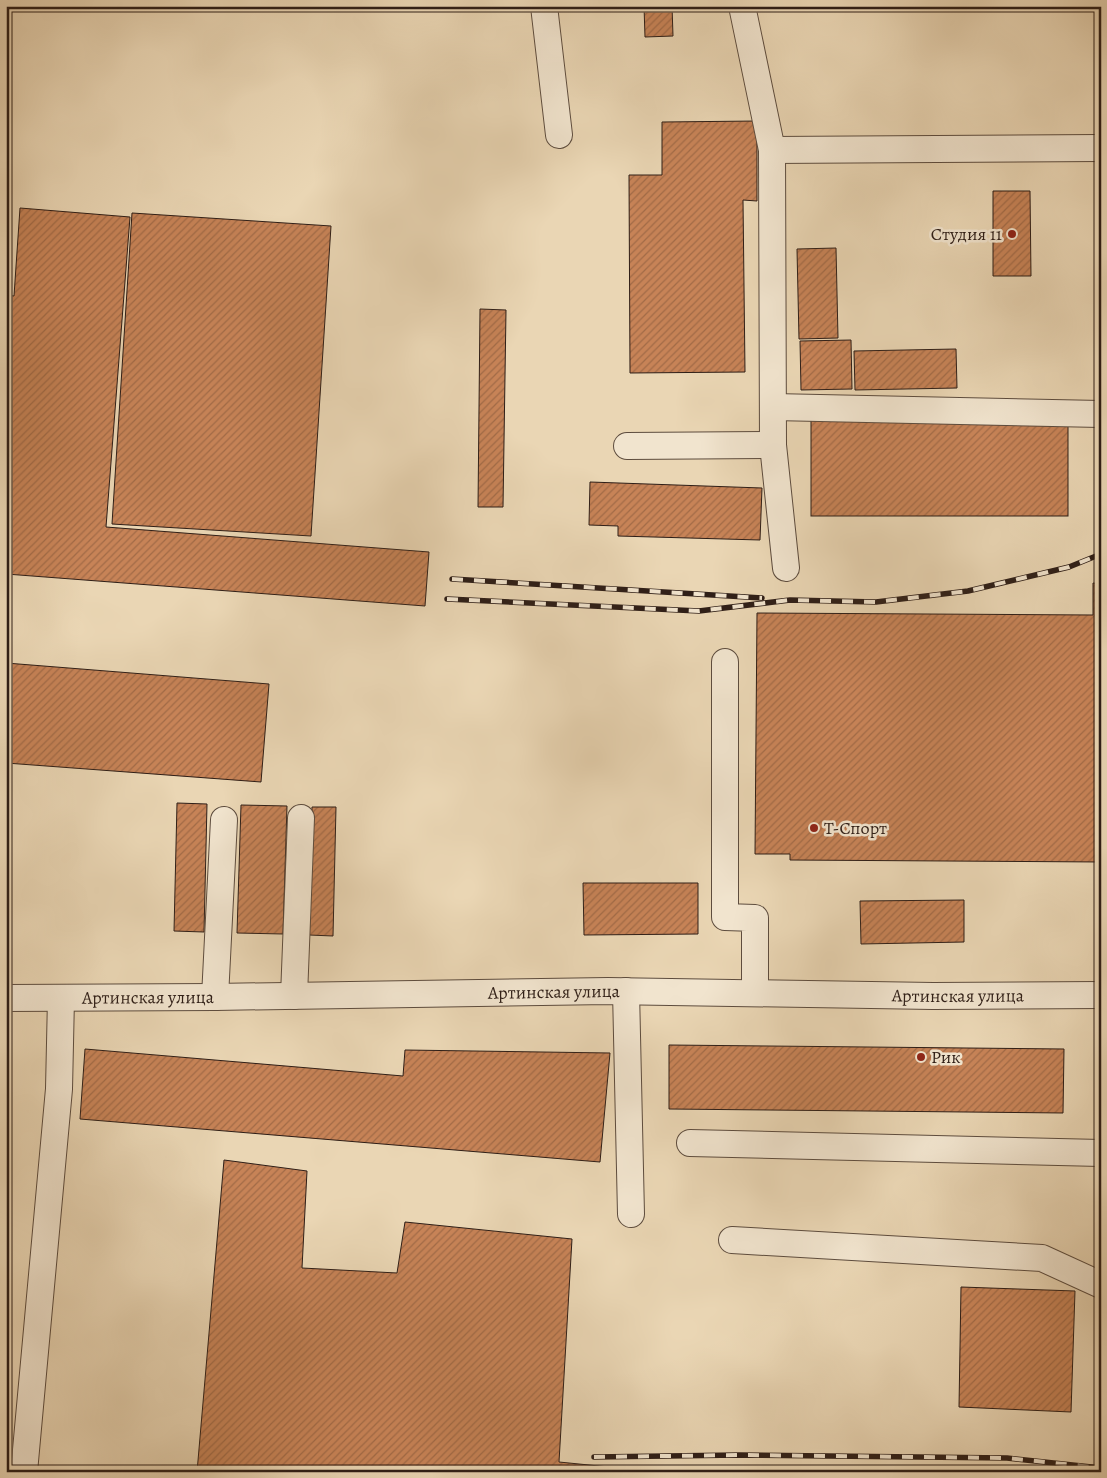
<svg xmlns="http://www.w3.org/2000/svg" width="1107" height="1478" font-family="Alegreya,serif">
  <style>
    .building { fill: url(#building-hatch); stroke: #2e1e17 }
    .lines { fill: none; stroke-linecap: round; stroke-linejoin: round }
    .minor-casing { stroke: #5d4c3e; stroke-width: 28 }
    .minor { stroke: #f1e4ce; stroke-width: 26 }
    .rail-casing { stroke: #2e1e17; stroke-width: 5.5 }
    .rail { stroke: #f1e4ce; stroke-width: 4; stroke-dasharray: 11; stroke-linecap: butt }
    .poi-dot { fill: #8f2418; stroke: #f1e4ce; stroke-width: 2 }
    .labels { text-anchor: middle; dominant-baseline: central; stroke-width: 5; stroke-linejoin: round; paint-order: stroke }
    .poi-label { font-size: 18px; fill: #2e1e17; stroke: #f1e4ce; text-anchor: start }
    .street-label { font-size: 18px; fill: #2e1e17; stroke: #f1e4ce }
  </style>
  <defs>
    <pattern id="building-hatch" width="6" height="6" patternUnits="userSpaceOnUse" patternTransform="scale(1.25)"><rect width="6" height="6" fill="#c78357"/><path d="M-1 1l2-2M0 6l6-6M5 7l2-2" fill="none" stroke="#a26b47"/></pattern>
  </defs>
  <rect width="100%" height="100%" fill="#ead6b4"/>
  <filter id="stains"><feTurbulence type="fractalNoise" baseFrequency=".004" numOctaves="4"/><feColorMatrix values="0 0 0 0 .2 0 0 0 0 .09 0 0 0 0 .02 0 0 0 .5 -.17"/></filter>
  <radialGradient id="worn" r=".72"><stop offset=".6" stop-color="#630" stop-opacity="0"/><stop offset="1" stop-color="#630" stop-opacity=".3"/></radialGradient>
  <!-- building -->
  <g class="building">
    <path d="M644 6H672L673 36 645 37Z"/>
    <path d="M757 121V201L743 200 745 372 630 373 629 175H662V122Z"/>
    <path d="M993 191H1030L1031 276H993Z"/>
    <path d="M20 208 130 217 106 527 429 552 425 606 6 574V295L14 296Z"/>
    <path d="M132 213 331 226 311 536 112 524Z"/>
    <path d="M836 248 838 338 799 339 797 249Z"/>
    <path d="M480 309 506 310 503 507H478Z"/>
    <path d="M851 340 852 389 801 390 800 341Z"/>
    <path d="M956 349 957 388 855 390 854 351Z"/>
    <rect x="811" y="418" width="257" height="98"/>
    <path d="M590 482 762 488 760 540 618 536V526L589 525Z"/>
    <path d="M1093 583 1101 584V862L790 860V854H755L757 613 1093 615Z"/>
    <path d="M6 663 269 684 261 782 6 763Z"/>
    <path d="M177 803 207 804 204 932 174 931Z"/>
    <path d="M241 805 287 806 283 934 237 933Z"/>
    <path d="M312 807H336L333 936 309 935Z"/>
    <path d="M583 883H698V934L584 935Z"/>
    <path d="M964 900V942L861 944 860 901Z"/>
    <path d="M669 1045 1064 1049 1063 1113 669 1109Z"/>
    <path d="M85 1049 403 1076 405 1050 610 1053 600 1162 80 1119Z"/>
    <path d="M224 1160 307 1171 302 1268 397 1273 405 1222 572 1239 559 1462 659 1472H197Z"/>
    <path d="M961 1287 1075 1291 1071 1412 959 1407Z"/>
  </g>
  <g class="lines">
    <!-- minor casing -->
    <g class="minor-casing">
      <g id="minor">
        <path d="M544 6 559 135"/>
        <path d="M742 6 772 150 773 445 786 568"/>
        <path d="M772 150 1101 148"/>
        <path d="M773 407 1101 414"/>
        <path d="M627 446 773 445"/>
        <path d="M725 662V917L755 918V993"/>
        <path d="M626 991 631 1214"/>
        <path d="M294 996 301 818"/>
        <path d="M215 997 224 820"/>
        <path id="s1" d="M6 998 215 997 608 991 933 996 1101 995"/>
        <path d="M690 1143 1101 1153"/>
        <path d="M732 1240 1042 1258 1101 1285"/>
        <path d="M24 1472 59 1089 61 998"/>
      </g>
    </g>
    <!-- minor -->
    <use href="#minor" class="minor"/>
    <!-- rail casing -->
    <g class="rail-casing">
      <g id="rail">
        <path d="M452 579 762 598"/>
        <path d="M447 599 699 611 790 600 876 602 968 591 1069 567 1101 554"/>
        <path d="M594 1457 739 1455 1007 1458 1101 1468"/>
      </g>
    </g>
    <!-- rail -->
    <use href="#rail" class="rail"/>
  </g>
  <!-- markers -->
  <g class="poi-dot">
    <circle cx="1012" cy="234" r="5"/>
    <circle cx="814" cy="828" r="5"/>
    <circle cx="921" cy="1057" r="5"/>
  </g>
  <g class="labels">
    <!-- poi labels -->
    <g class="poi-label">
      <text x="1002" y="234" text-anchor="end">Студия 11</text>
      <text x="824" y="828">Т-Спорт</text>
      <text x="931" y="1057">Рик</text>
    </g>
    <!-- street labels -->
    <g class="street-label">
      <text stroke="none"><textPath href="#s1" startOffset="548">Артинская улица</textPath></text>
      <text stroke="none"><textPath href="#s1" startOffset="952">Артинская улица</textPath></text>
      <text stroke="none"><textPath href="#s1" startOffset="142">Артинская улица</textPath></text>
    </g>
  </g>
  <!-- margin -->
  <rect width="1107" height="1478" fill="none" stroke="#ead6b4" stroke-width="25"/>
  <rect x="8" y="8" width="1092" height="1463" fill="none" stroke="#2e1e17" stroke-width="2.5"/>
  <rect x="12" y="12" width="1082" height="1453" fill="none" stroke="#2e1e17"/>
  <rect width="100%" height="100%" filter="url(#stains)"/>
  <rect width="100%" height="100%" fill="url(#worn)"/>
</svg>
